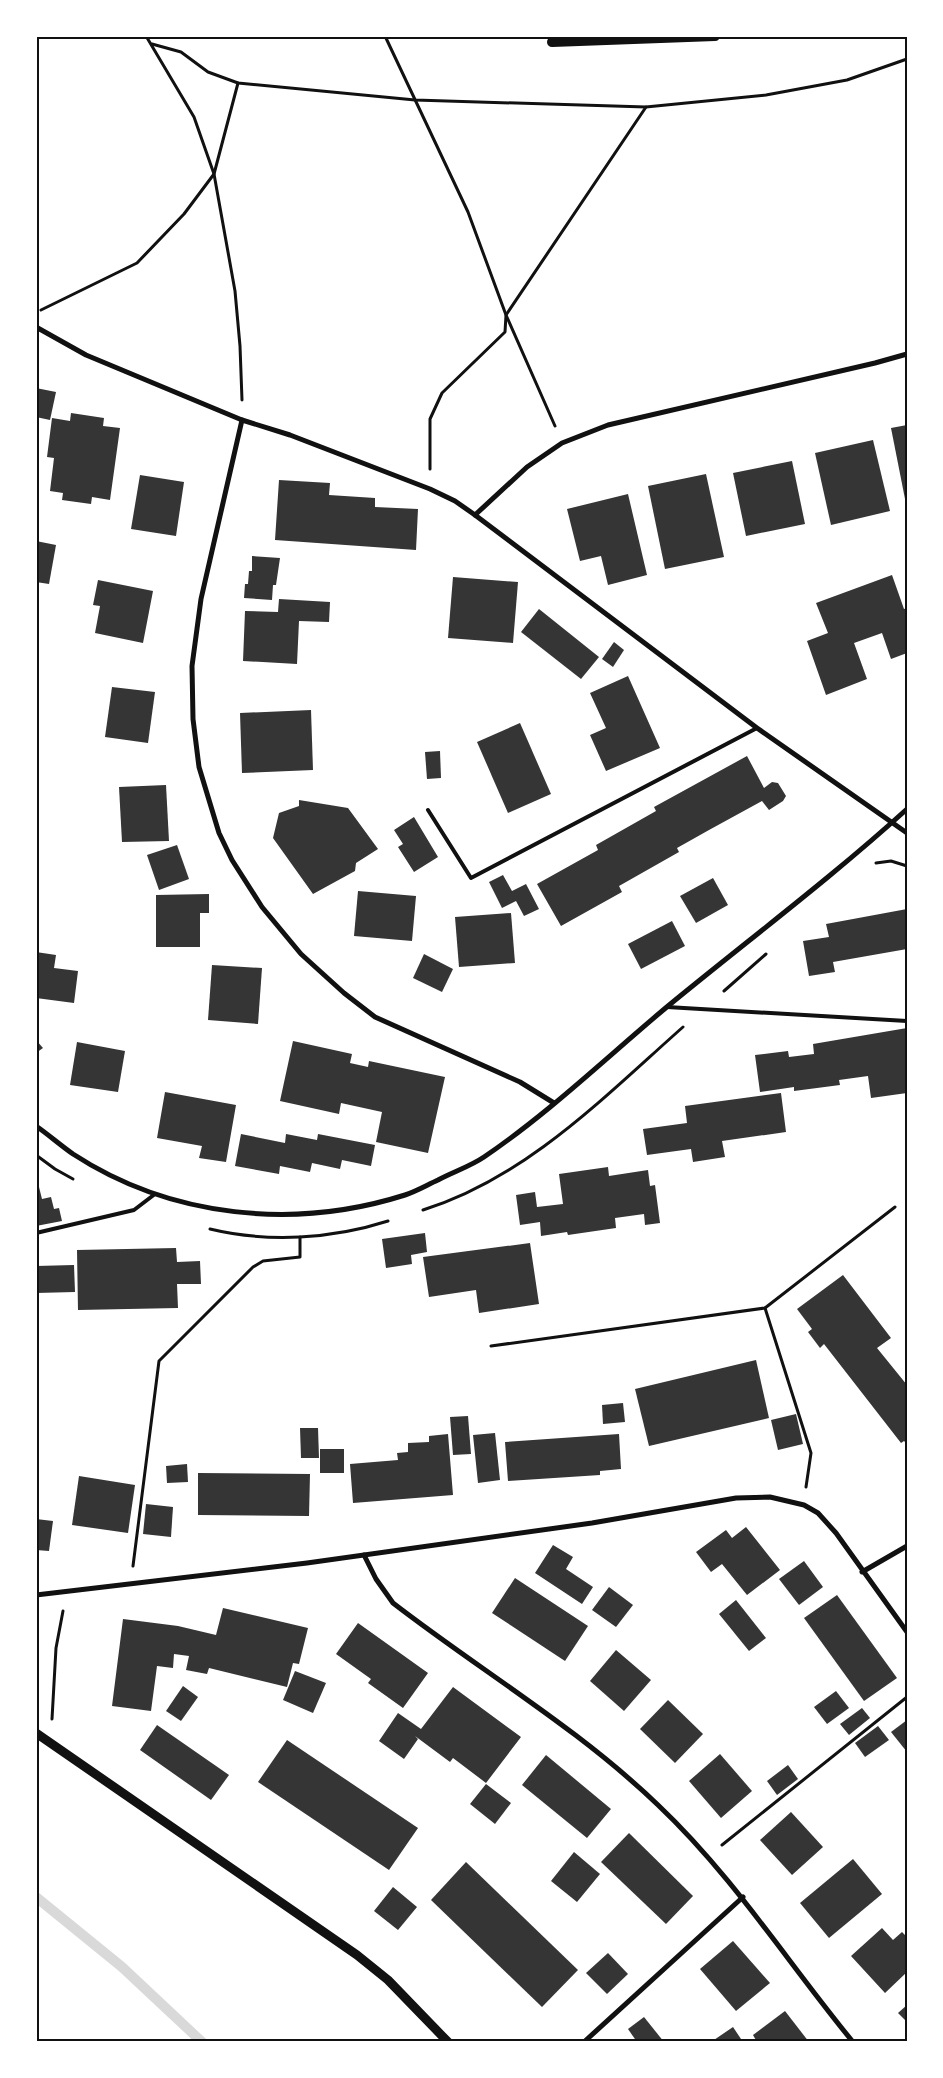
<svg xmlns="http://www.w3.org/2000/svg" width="943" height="2078" font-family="'Work Sans',sans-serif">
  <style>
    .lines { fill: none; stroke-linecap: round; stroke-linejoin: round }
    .stream { stroke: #d9d9d9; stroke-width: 10 }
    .building { fill: #353535 }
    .path { stroke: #111; stroke-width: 3 }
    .service { stroke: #111; stroke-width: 4 }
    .minor { stroke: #111; stroke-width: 5 }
    .tertiary { stroke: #111; stroke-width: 9 }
    .secondary { stroke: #111; stroke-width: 10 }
    .neatline { fill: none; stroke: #111; stroke-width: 2 }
  </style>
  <rect width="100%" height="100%" fill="#fff"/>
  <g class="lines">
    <!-- stream -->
    <path class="stream" d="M36 1897 122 1967 202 2042"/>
  </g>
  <!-- building -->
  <g class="building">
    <path d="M36 388 56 392 50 420 36 417Z"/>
    <path d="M71 413 104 418 103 426 120 428 110 500 92 497 91 504 62 500 63 493 50 491 54 458 47 457 52 418 70 421Z"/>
    <path d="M907 425V504H906L891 428Z"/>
    <path d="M873 440 890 511 831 525 815 453Z"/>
    <path d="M792 461 805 524 746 536 733 473Z"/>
    <path d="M706 474 724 557 665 569 648 486Z"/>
    <path d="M140 475 184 482 176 536 131 529Z"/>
    <path d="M279 480 330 483 329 495 375 498V507L418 509 416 550 275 540Z"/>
    <path d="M628 494 647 575 608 585 601 556 580 561 567 509Z"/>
    <path d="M36 541 56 545 49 584 36 582Z"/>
    <path d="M252 556 280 558 276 585H273L272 600 244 598 245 584H248L249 571H252Z"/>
    <path d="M892 575 904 609 907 608V653L891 659 882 633 854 643 867 679 826 695 807 641 828 633 816 603Z"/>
    <path d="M453 577 518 582 513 643 448 638Z"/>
    <path d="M98 580 153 591 143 643 95 633 100 606 93 605Z"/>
    <path d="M279 599 330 602 329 622 299 621 297 664 243 661 245 611 278 612Z"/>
    <path d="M539 609 599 657 581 679 521 632Z"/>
    <path d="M614 642 624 650 613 667 602 659Z"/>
    <path d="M628 676 660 748 606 771 590 735 606 728 590 693Z"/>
    <path d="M112 687 155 692 148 743 105 737Z"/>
    <path d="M311 710 313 770 242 773 240 713Z"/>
    <path d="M520 723 551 794 508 813 477 742Z"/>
    <path d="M440 751 441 778 427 779 425 752Z"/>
    <path d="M747 756 764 788 772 782 778 783 786 796 783 801 769 810 762 801 709 830 677 848 679 852 619 886 622 892 561 926 537 884 598 850 596 845 656 811 654 807Z"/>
    <path d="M166 785 169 841 122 842 119 787Z"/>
    <path d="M299 800 348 808 378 849 356 863 355 871 313 894 273 838 279 813 299 806Z"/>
    <path d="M414 817 438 857 414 872 398 847 403 844 394 830Z"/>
    <path d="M177 845 189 879 159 890 147 855Z"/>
    <path d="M503 875 512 891 526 884 539 909 524 916 516 901 502 908 489 882Z"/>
    <path d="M713 878 728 905 696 923 680 896Z"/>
    <path d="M358 891 416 896 412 941 354 936Z"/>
    <path d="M209 894V913H200V947H156V895Z"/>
    <path d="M907 909V949L833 962 835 972 809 976 803 941 829 937 826 924Z"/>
    <path d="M511 913 515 963 459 967 455 917Z"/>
    <path d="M672 921 685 946 641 969 628 944Z"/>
    <path d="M36 952 56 955 54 968 78 971 74 1003 36 998Z"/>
    <path d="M424 954 453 969 442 992 413 978Z"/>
    <path d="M212 965 262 968 258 1024 208 1020Z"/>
    <path d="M907 1028V1093L871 1098 868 1076 839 1080 840 1085 794 1091V1087L760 1092 755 1055 788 1051 789 1057 814 1054 813 1044Z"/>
    <path d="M36 1040 43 1048 36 1053Z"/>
    <path d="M293 1041 352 1054 350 1063 368 1067 369 1061 445 1077 428 1153 376 1142 382 1112 341 1103 339 1114 280 1101Z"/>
    <path d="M77 1042 125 1051 118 1092 70 1085Z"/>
    <path d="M165 1092 236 1105 226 1162 199 1158 202 1146 157 1138Z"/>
    <path d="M781 1093 786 1132 722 1141 725 1157 693 1162 691 1149 647 1155 643 1129 687 1123 685 1106Z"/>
    <path d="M241 1134 285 1143 286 1134 317 1140 318 1134 375 1145 371 1166 342 1160 340 1169 312 1163 310 1172 280 1166 279 1174 235 1166Z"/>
    <path d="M608 1167 609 1176 648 1170 650 1186 655 1185 660 1223 645 1225 644 1214 615 1218 616 1228 568 1235 567 1232 541 1236 540 1222 520 1225 516 1195 535 1192 537 1207 563 1204 559 1174Z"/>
    <path d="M36 1175 42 1199 51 1197 54 1209 59 1208 62 1221 36 1226Z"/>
    <path d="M425 1233 427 1252 411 1255 412 1264 386 1268 382 1239Z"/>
    <path d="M530 1243 539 1304 479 1313 476 1290 429 1297 423 1257Z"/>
    <path d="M176 1248 177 1262 200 1261 201 1284H177L178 1308 78 1310 77 1250Z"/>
    <path d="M74 1265 75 1292 36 1293V1266Z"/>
    <path d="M843 1275 891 1338 877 1348 907 1385V1444L904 1441 901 1443 824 1344 820 1348 808 1332 812 1329 797 1309Z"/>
    <path d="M756 1360 769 1418 649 1446 635 1389Z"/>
    <path d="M623 1403 625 1422 603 1424 602 1405Z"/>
    <path d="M796 1414 803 1444 778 1450 771 1420Z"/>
    <path d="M468 1416 471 1454 453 1455 450 1417Z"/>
    <path d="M300 1428H318L319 1458H301Z"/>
    <path d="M495 1433 500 1480 478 1483 473 1435Z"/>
    <path d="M448 1434 453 1495 353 1503 350 1464 398 1460 397 1453 408 1452V1443L429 1442V1436Z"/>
    <path d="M619 1434 621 1469 600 1471V1475L508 1481 505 1442Z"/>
    <rect x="320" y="1449" width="24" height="24"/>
    <path d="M187 1464 188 1482 167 1483 166 1466Z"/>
    <path d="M198 1473 310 1474 309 1516 198 1515Z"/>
    <path d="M79 1476 135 1485 128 1533 72 1525Z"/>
    <path d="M146 1504 173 1507 171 1537 143 1534Z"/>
    <path d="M36 1519 53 1521 49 1551 36 1550Z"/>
    <path d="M746 1527 780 1570 747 1595 722 1564 711 1572 696 1552 726 1530 732 1538Z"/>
    <path d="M553 1545 573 1557 566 1569 593 1587 582 1604 535 1573Z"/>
    <path d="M804 1561 823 1587 799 1605 779 1579Z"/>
    <path d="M515 1578 588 1626 565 1661 492 1613Z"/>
    <path d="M609 1587 633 1605 616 1627 592 1610Z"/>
    <path d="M837 1595 897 1678 864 1701 804 1618Z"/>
    <path d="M736 1600 766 1638 749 1651 719 1614Z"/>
    <path d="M223 1608 308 1628 299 1664 293 1663 287 1687 209 1668 207 1674 186 1670 189 1656 174 1654 173 1668 157 1666 151 1711 112 1706 123 1619 178 1626 216 1635Z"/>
    <path d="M358 1623 428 1673 403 1708 368 1683 371 1679 336 1654Z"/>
    <path d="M616 1650 651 1680 624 1711 590 1681Z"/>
    <path d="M295 1671 326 1683 313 1713 283 1700Z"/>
    <path d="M183 1686 198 1697 181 1721 166 1711Z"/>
    <path d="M453 1687 521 1737 486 1783 453 1758 450 1762 415 1736 418 1739 404 1759 379 1741 398 1713 421 1729Z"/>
    <path d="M836 1691 849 1708 827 1724 814 1707Z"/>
    <path d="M668 1700 703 1734 675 1763 640 1729Z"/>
    <path d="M862 1708 870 1718 849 1735 840 1724Z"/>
    <path d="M907 1720V1752L891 1732Z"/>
    <path d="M157 1725 229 1775 211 1800 140 1750Z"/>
    <path d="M878 1726 889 1740 865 1757 855 1743Z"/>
    <path d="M287 1740 418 1828 389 1870 258 1782Z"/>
    <path d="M720 1754 752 1791 721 1818 689 1781Z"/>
    <path d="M546 1755 611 1809 587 1838 522 1785Z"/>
    <path d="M788 1765 798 1779 777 1795 767 1781Z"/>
    <path d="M486 1784 511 1803 495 1824 470 1804Z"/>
    <path d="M791 1812 823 1847 792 1875 760 1840Z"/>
    <path d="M629 1833 693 1896 666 1924 601 1862Z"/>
    <path d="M574 1852 600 1874 577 1902 551 1881Z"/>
    <path d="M853 1859 882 1894 829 1938 800 1903Z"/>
    <path d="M466 1862 578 1970 542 2007 431 1900Z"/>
    <path d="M393 1887 417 1907 398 1930 374 1911Z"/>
    <path d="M882 1928 893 1940 902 1932 907 1937V1972L885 1993 851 1956Z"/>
    <path d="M733 1941 770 1983 736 2011 700 1969Z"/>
    <path d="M608 1953 628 1974 607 1994 586 1973Z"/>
    <path d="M907 2005V2022L898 2013Z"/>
    <path d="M785 2011 809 2042H757L753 2035Z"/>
    <path d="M644 2017 664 2042H637L628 2029Z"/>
    <path d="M733 2027 743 2042H711Z"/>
  </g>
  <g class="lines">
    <!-- path -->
    <g class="path">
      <path d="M146 36 194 117 214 174 235 291 240 346 242 400"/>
      <path d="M385 36 468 212 506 315 505 332 442 393 430 419V469"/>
      <path d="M152 44 181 52 208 72 238 83 415 100 646 107 766 95 847 80 907 59"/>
      <path d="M41 310 137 263 184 214 214 174 238 83"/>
      <path d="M555 426 506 315 646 107"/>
      <path d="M876 863 891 861 907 866"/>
      <path d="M724 991 766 954"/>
      <path d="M36 1155 55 1169 73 1179"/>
      <path d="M423 1210C526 1178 604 1097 683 1027"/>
      <path d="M210 1229C268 1243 332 1239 388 1221"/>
      <path d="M765 1308 811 1453 806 1487"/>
      <path d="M491 1346 765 1308 895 1207"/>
      <path d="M133 1566 159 1361 253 1267 263 1261 300 1257V1237"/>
      <path d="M52 1719 56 1648 63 1611"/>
      <path d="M722 1845 907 1697"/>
    </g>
    <!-- service -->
    <g class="service">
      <path d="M428 810 471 878 757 728"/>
      <path d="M667 1007 907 1021"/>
      <path d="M36 1233 134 1210 155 1194"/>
    </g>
    <!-- minor -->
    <g class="minor">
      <path d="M36 327 86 355 242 420 290 435 430 489 455 501 475 515 757 728 907 833"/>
      <path d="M242 420 201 599 192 666 193 719 199 767 219 833 232 860 262 907 301 954 344 993 375 1017 520 1082 554 1103"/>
      <path d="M475 515 527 467 562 443 608 425 875 363 907 354"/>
      <path d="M36 1126C49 1135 60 1145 73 1154 171 1218 295 1230 405 1195 417 1191 427 1185 438 1180 453 1172 471 1166 484 1157 549 1113 608 1056 668 1006 747 941 831 878 907 809"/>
      <path d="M364 1555 376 1579 393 1603C481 1671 578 1728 658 1805 733 1876 788 1963 853 2042"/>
      <path d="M862 1572 907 1546"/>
      <path d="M36 1595 307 1563 592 1523 736 1498 770 1497 804 1505 818 1513 836 1533 907 1632"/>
      <path d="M584 2042 743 1897"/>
    </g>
    <!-- tertiary -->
    <path class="tertiary" d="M36 1733 357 1955 388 1980 448 2042"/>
    <!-- secondary -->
    <path class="secondary" d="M552 42 715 36"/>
  </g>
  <!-- border -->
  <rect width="943" height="2078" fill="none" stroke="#ffffff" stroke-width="75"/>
  <rect x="38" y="38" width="868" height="2002" class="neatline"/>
</svg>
